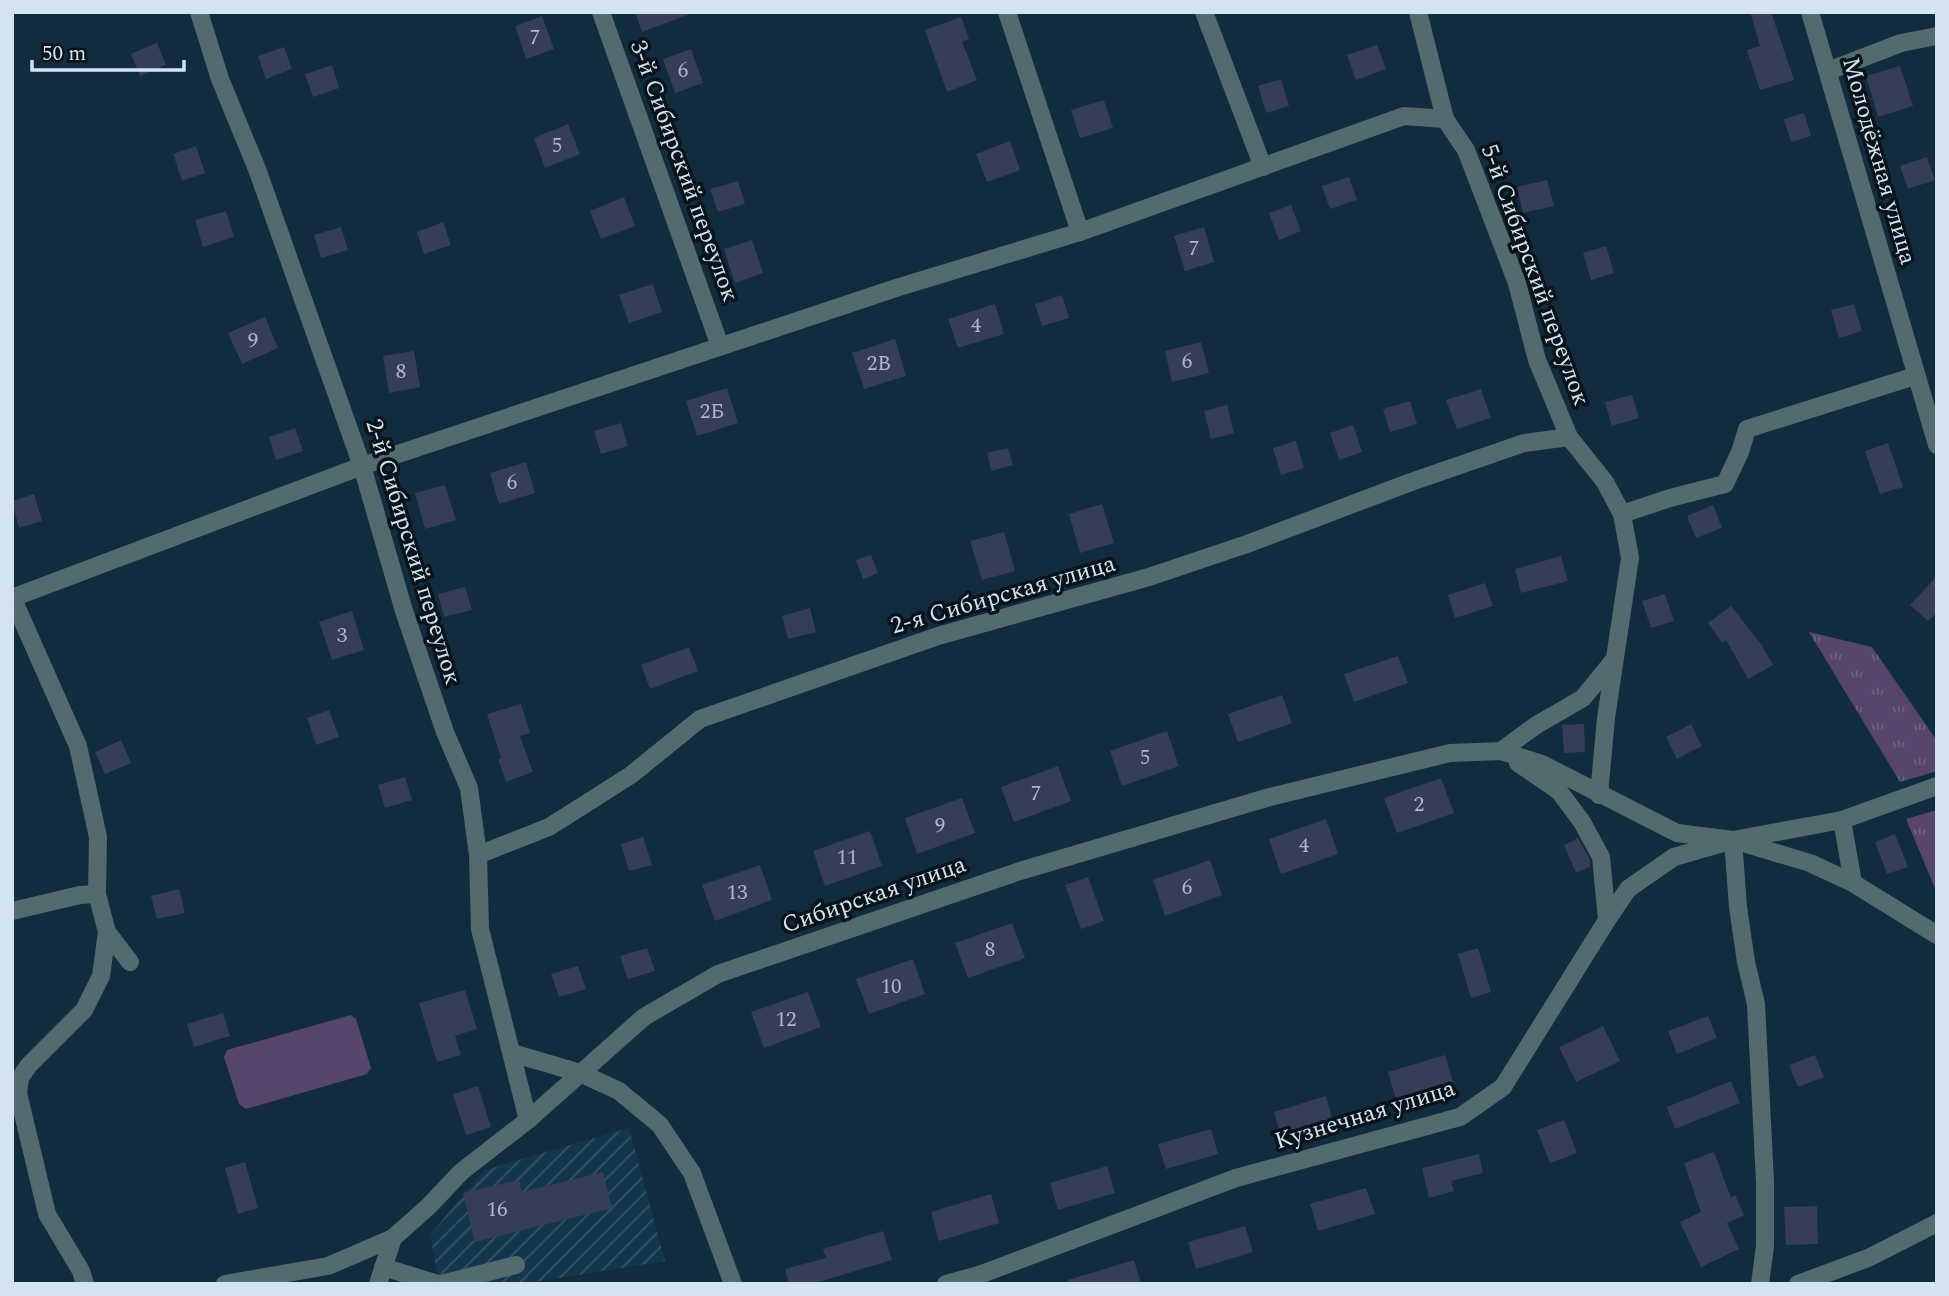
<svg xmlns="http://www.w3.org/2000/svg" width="1949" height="1296" font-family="Spectral,serif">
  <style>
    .industrial { fill: url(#industrial-furrows) }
    .grass { fill: url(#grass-tufts) }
    .pitch { fill: #57466b }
    .building { fill: #363d57 }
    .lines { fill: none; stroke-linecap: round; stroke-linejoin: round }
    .minor { stroke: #536b6f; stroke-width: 18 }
    .labels { text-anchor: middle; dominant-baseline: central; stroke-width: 7; stroke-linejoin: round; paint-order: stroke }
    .number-label { font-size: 21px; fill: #acbac9 }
    .street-label { font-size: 24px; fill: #d3e3ef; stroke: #08131b }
  </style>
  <defs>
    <pattern id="industrial-furrows" width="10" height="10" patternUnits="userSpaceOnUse" patternTransform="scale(1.75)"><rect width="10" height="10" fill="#14364c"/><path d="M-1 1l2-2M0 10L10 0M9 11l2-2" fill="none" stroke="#355366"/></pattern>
    <pattern id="grass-tufts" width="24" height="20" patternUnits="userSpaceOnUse" patternTransform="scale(1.75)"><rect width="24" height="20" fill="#57466b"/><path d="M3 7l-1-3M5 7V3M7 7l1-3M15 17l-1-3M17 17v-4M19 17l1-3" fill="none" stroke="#6e6180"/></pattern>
  </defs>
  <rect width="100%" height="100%" fill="#112c3e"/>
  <!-- industrial -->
  <path class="industrial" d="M629 1128 665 1261 522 1284H439L430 1235 484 1170Z"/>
  <!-- grass -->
  <g class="grass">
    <path d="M1809 632 1872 647 1937 741V771L1900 782Z"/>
    <path d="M1937 810V893L1906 819Z"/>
  </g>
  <!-- pitch -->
  <path class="pitch" d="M351 1015 356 1019 371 1068 367 1074 246 1109 239 1104 224 1057 227 1050Z"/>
  <!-- building -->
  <g class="building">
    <path d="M635 12H689L690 14 642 32Z"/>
    <path d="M1750 12H1771L1794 80 1760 90 1747 50 1760 46Z"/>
    <path d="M542 16 554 49 526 59 515 26Z"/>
    <path d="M961 17 969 39 962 42 977 80 947 92 925 30Z"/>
    <path d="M157 43 166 65 140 76 131 54Z"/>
    <path d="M1377 45 1386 69 1356 80 1347 55Z"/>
    <path d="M284 47 292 69 266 79 258 56Z"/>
    <path d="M691 49 703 83 675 93 663 59Z"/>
    <path d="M332 65 339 88 313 97 305 74Z"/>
    <path d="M1900 66 1913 106 1878 117 1866 76Z"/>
    <path d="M1281 79 1289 106 1266 113 1258 86Z"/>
    <path d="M1104 100 1113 128 1080 138 1071 110Z"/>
    <path d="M1804 113 1811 136 1791 142 1784 119Z"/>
    <path d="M568 124 580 154 545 168 534 138Z"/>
    <path d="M1010 141 1020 170 987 182 976 154Z"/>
    <path d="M196 146 205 173 182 181 173 154Z"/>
    <path d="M1927 157 1935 180 1908 189 1900 166Z"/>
    <path d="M1349 177 1357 200 1330 209 1322 186Z"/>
    <path d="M1547 180 1554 206 1523 213 1517 187Z"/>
    <path d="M738 181 745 204 718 212 710 189Z"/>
    <path d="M624 197 635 226 601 239 590 211Z"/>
    <path d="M1291 205 1301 231 1279 240 1269 213Z"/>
    <path d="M226 211 234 237 203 247 195 220Z"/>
    <path d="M443 222 451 245 424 254 417 232Z"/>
    <path d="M341 227 348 250 321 258 314 235Z"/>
    <path d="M1204 227 1214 262 1185 271 1174 236Z"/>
    <path d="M752 240 763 273 735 283 724 249Z"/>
    <path d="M1606 246 1614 273 1591 280 1583 253Z"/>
    <path d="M653 284 662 312 629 323 619 295Z"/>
    <path d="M1062 295 1069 318 1042 326 1035 304Z"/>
    <path d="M995 304 1004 334 958 348 948 319Z"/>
    <path d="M1854 304 1862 331 1839 338 1831 310Z"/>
    <path d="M265 317 278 348 242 364 228 333Z"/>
    <path d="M895 339 906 376 864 389 852 353Z"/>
    <path d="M1201 342 1209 373 1172 382 1165 351Z"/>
    <path d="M414 351 420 387 389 393 383 356Z"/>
    <path d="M727 388 738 423 697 436 686 401Z"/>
    <path d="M1481 389 1491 418 1457 429 1446 400Z"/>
    <path d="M1632 395 1639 418 1612 426 1605 402Z"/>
    <path d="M1410 401 1417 424 1390 432 1383 409Z"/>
    <path d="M1227 405 1234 433 1211 439 1204 411Z"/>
    <path d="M621 423 628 446 601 454 594 431Z"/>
    <path d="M1353 425 1362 452 1339 460 1330 433Z"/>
    <path d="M295 428 303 451 276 460 269 437Z"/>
    <path d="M1296 441 1304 468 1281 475 1273 448Z"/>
    <path d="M1888 443 1903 487 1880 494 1865 451Z"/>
    <path d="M1008 448 1013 465 991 471 987 453Z"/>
    <path d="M526 462 535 493 499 504 490 473Z"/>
    <path d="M445 485 456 520 425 529 415 493Z"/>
    <path d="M34 494 42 521 19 528 12 501Z"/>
    <path d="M1102 504 1114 543 1080 553 1069 514Z"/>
    <path d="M1713 505 1722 528 1696 538 1687 516Z"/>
    <path d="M1004 532 1015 571 982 580 970 541Z"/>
    <path d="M871 555 878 573 863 579 856 560Z"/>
    <path d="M1561 556 1568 581 1521 593 1515 569Z"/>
    <path d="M1937 576V612L1928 621 1910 605Z"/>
    <path d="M1485 583 1493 606 1455 618 1448 595Z"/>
    <path d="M465 587 472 610 444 617 438 594Z"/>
    <path d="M1665 594 1674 621 1651 628 1642 601Z"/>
    <path d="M1731 606 1761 644 1773 665 1748 679 1726 640 1722 643 1708 623Z"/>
    <path d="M810 608 816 632 788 639 782 616Z"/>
    <path d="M352 611 364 650 332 660 319 622Z"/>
    <path d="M689 647 698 671 650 689 641 665Z"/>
    <path d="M1398 656 1408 683 1354 702 1344 674Z"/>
    <path d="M1282 695 1292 723 1238 742 1228 714Z"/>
    <path d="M521 704 530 733 520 736 533 772 506 782 498 759 501 758 487 714Z"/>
    <path d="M329 710 339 737 316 745 307 718Z"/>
    <path d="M1584 724 1585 752 1564 753 1562 725Z"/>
    <path d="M1691 724 1702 746 1677 759 1666 737Z"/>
    <path d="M1167 731 1179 766 1122 786 1110 751Z"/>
    <path d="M121 740 131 763 105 774 95 752Z"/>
    <path d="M1058 766 1071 801 1014 822 1001 787Z"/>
    <path d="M405 777 412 800 385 808 378 785Z"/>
    <path d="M1441 778 1454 813 1397 833 1384 798Z"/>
    <path d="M962 798 975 833 917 854 905 818Z"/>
    <path d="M1326 819 1338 854 1281 874 1269 839Z"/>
    <path d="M870 831 882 866 825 886 813 851Z"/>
    <path d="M1895 834 1908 867 1887 874 1875 842Z"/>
    <path d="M643 837 652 865 629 871 621 844Z"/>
    <path d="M1578 838 1590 860V867L1576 873 1564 845Z"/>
    <path d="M1210 860 1222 895 1165 916 1153 880Z"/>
    <path d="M760 865 772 900 715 921 702 885Z"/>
    <path d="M1088 877 1104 921 1081 929 1065 885Z"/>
    <path d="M179 889 185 913 157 919 151 896Z"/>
    <path d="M1012 923 1025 958 968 978 955 943Z"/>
    <path d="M647 948 655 971 628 979 620 956Z"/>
    <path d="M1478 948 1491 992 1471 998 1458 954Z"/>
    <path d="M913 959 925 994 869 1014 856 979Z"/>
    <path d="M578 966 586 989 559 997 551 974Z"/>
    <path d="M465 990 477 1029 455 1036 461 1055 437 1062 419 1003Z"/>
    <path d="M808 992 821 1027 764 1048 751 1012Z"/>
    <path d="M223 1013 230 1036 194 1047 187 1024Z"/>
    <path d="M1708 1016 1717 1038 1677 1054 1668 1031Z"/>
    <path d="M1603 1026 1620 1061 1576 1082 1559 1047Z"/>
    <path d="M1445 1055 1453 1082 1396 1099 1388 1072Z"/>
    <path d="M1815 1055 1824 1077 1798 1087 1789 1065Z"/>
    <path d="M1731 1081 1740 1103 1675 1129 1667 1107Z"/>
    <path d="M478 1086 491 1127 466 1135 453 1094Z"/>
    <path d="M1326 1096 1333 1121 1281 1136 1274 1112Z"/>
    <path d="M1564 1120 1577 1153 1550 1163 1537 1130Z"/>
    <path d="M1211 1129 1218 1154 1166 1169 1158 1144Z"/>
    <path d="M1714 1152 1731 1198 1735 1195 1744 1215 1727 1223 1739 1249 1701 1267 1680 1222 1701 1212 1684 1163Z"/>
    <path d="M1479 1154 1483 1173 1451 1181 1454 1191 1429 1198 1422 1168Z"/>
    <path d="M245 1162 258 1208 238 1214 225 1168Z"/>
    <path d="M1107 1166 1115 1193 1058 1210 1050 1183Z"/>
    <path d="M603 1172 612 1208 475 1242 463 1193 519 1180 522 1192Z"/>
    <path d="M1366 1188 1375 1214 1318 1231 1310 1204Z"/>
    <path d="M991 1194 999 1223 939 1241 931 1212Z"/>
    <path d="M1817 1206 1818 1244 1786 1245 1784 1207Z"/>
    <path d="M1245 1226 1253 1252 1196 1269 1188 1242Z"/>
    <path d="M883 1231 892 1260 812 1284H789L785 1269 826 1258 823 1249Z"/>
    <path d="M1134 1260 1141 1284H1069L1068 1280Z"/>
  </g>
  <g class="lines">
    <!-- minor -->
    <g class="minor">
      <path d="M199 12 220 79 257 169 362 466 404 611 445 732 469 788 478 855 480 929 528 1120"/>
      <path d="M601 12 720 346"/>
      <path d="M1007 12 1080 232"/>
      <path d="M1204 12 1263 167"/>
      <path d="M1418 12 1445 119 1466 150 1517 283 1537 360 1569 437 1605 482 1622 514 1630 558 1606 718 1599 795"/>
      <path d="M1810 12 1937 445"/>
      <path d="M1828 71 1901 43 1937 36"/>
      <path d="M1622 514 1670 498 1725 484 1740 452 1747 429 1915 376"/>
      <path d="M12 597 78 746 98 837 97 894 107 932 101 976 84 1010 29 1065 20 1078 18 1093 47 1214 81 1271 85 1284"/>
      <path d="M12 598 362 466 896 288 1080 232 1404 116 1445 119"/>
      <path d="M1501 751 1535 726 1583 698 1614 660"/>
      <path d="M1518 763 1559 791 1582 822 1601 857 1607 920"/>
      <path d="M1842 820 1853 883"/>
      <path d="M1733 840 1738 907 1746 962 1756 1004 1765 1182V1246L1760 1284"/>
      <path d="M478 855 549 827 631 775 700 719 938 636 1149 577 1247 544 1411 482 1524 443 1569 437"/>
      <path d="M12 911 80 895 97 894"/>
      <path d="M107 932 130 962"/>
      <path d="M512 1053 580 1073 619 1091 660 1125 692 1173 733 1284"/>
      <path d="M383 1267 438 1284"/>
      <path d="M225 1284 328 1266 393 1238"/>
      <path d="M378 1284 393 1238 429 1206 461 1172 528 1120 644 1017 718 974 1020 871 1270 797 1450 753 1501 751 1542 764 1677 833 1733 840 1810 863 1853 883 1937 935"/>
      <path d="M441 1284 516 1265"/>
      <path d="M946 1284 979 1275 1236 1178 1460 1117 1503 1087 1607 920 1628 889 1674 857 1733 840 1842 820 1937 786"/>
      <path d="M1798 1284 1868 1258 1937 1223"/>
    </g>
  </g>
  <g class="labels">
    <!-- number labels -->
    <g class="number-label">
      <text x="535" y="38">7</text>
      <text x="683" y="71">6</text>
      <text x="557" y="146">5</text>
      <text x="1194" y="249">7</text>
      <text x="976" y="326">4</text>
      <text x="253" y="341">9</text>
      <text x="1187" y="362">6</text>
      <text x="879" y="364">2В</text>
      <text x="401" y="372">8</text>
      <text x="712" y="412">2Б</text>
      <text x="512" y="483">6</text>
      <text x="342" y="636">3</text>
      <text x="1145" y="758">5</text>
      <text x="1036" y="794">7</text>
      <text x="1419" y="805">2</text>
      <text x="940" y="826">9</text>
      <text x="1304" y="846">4</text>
      <text x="847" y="858">11</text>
      <text x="1187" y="888">6</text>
      <text x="737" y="893">13</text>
      <text x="990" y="950">8</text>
      <text x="891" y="987">10</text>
      <text x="786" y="1020">12</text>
      <text x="497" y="1210">16</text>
    </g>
    <!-- street labels -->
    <g class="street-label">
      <text transform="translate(1879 161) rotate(74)">Молодёжная улица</text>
      <text transform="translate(684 171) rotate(70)">3-й Сибирский переулок</text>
      <text transform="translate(1535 275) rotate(70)">5-й Сибирский переулок</text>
      <text transform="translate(413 552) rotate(73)">2-й Сибирский переулок</text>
      <text transform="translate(1003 595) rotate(-16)">2-я Сибирская улица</text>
      <text transform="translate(874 895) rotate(-19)">Сибирская улица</text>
      <text transform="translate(1365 1115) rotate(-17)">Кузнечная улица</text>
    </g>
  </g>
  <!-- border -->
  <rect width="1949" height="1296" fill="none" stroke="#d3e3ef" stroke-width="28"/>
  <!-- scale -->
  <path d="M32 60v10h152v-10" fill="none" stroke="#d3e3ef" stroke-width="3.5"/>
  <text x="42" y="60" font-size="21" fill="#d3e3ef" stroke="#08131b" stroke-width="5" paint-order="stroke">50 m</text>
</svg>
